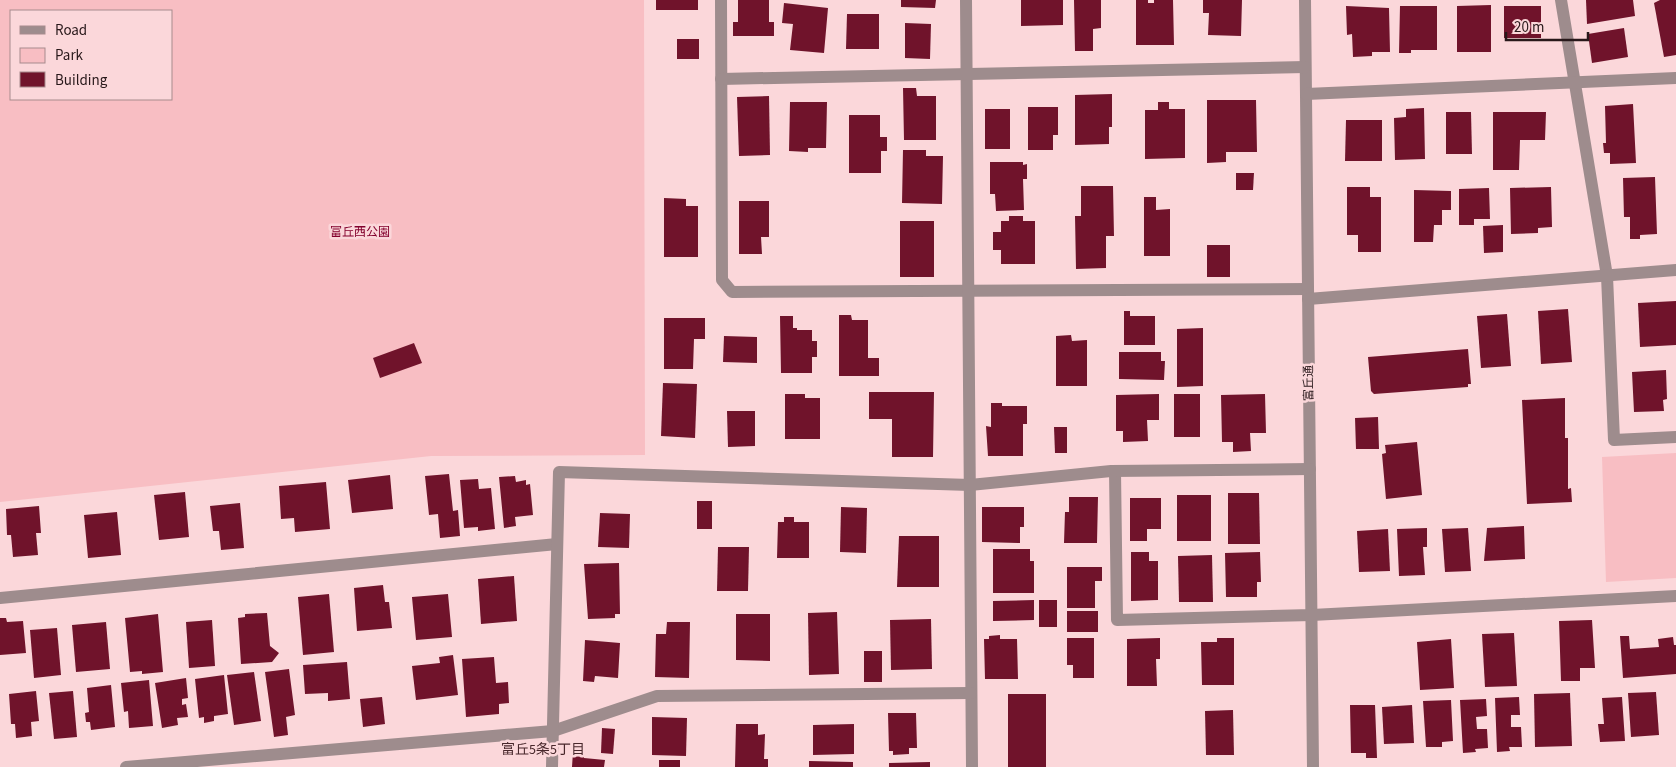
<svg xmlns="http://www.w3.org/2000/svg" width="1676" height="767" font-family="'Source Sans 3','Noto Sans JP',sans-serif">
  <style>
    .green { fill: #f8bec3; fill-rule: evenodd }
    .building { fill: #70132b }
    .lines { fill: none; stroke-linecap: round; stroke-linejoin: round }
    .minor { stroke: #9e8c8d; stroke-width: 12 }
    .labels { text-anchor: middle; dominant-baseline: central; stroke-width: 5; stroke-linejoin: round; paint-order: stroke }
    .park-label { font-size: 12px; fill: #83002d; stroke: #fbd7da }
    .street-label { font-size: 12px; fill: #28181a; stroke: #fbd7da }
    .neighbourhood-label { font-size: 14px; fill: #48272b; stroke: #fbd7da }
  </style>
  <rect width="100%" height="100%" fill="#fbd7da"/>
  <!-- green -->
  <g class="green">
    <path d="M0 0H644L645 455 431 456 0 502ZM11 11H171V99H11Z"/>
    <path d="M1676 453V578L1606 582 1602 457Z"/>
  </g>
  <!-- building -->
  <g class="building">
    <rect x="656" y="0" width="42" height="10"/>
    <path d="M738 0H769V22H774V36H733V22H738Z"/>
    <path d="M901 0H936L935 8 901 7Z"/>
    <path d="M1021 0H1063V25L1021 26Z"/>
    <path d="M1074 0H1101V28L1093 29V51H1075Z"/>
    <path d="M1136 0H1148V3H1154V0H1173L1174 45H1136Z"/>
    <path d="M1203 0H1242L1241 36 1208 35 1209 13H1203Z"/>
    <path d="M1586 0H1633L1635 16 1587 24Z"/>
    <path d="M1660 0H1676V55L1664 57 1654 3Z"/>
    <path d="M784 3 828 8 824 53 790 50 793 24 782 23Z"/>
    <path d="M1491 5V52H1457V6Z"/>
    <path d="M1346 6 1389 8 1390 52H1372V56L1353 57 1352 34 1347 35Z"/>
    <path d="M1400 6H1437V50H1411V53H1399Z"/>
    <rect x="1504" y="6" width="37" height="32"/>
    <path d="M847 14H879V49H846Z"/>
    <path d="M905 23 931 24 930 59 905 58Z"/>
    <path d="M1624 28 1628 57 1592 63 1588 34Z"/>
    <rect x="677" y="39" width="22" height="20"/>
    <path d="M903 88H916L917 96H936V140H904Z"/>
    <path d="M1112 94V127H1109V144L1075 145V95Z"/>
    <path d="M769 96 770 155 739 156 737 97Z"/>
    <path d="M1207 100H1256L1257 152H1226V162L1207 163Z"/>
    <path d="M790 102H827L826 148H808V152L789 151Z"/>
    <path d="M1158 102H1169V109H1185V158L1145 159V110H1158Z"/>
    <path d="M1633 104 1636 163 1610 164V153H1604L1603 143H1606L1605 106Z"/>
    <path d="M1028 107H1058V135H1053V150H1028Z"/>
    <path d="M1424 108 1425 159 1395 160 1394 118 1406 117V109Z"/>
    <rect x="985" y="109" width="25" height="40"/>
    <path d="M1446 112H1471L1472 154H1446Z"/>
    <path d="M1493 112H1546L1545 140H1520L1519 170H1493Z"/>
    <path d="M849 115H880V137H887V151H881V173H849Z"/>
    <path d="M1346 120H1382V161H1345Z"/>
    <path d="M903 150H926V156H943L942 204 902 203Z"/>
    <path d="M990 162H1023V165L1027 164V179H1023L1024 210 996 211 995 194H990Z"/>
    <path d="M1236 173H1254L1253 190H1236Z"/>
    <path d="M1655 177 1657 234 1640 235V239H1630V217H1624L1623 178Z"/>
    <path d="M1081 186H1113L1114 236H1106V268L1076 269 1075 216H1081Z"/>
    <path d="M1347 187H1370V197H1381V252H1358V235H1347Z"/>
    <path d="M1551 187 1552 227 1538 228V233L1511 234 1510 188Z"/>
    <path d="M1489 188 1490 219H1474V225H1459V189Z"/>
    <path d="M1414 190 1451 191V210H1442V225H1434L1433 242H1414Z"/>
    <path d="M1144 197H1156V210L1170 209V256H1144Z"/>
    <path d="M664 198 686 199V206H698V257H664Z"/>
    <path d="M739 201H769V237H761L762 254H739Z"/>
    <path d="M1009 216H1023V221H1035V264H1001V250H993V232H1001V221H1009Z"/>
    <rect x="900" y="221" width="34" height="56"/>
    <path d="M1503 225V252L1484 253 1483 226Z"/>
    <rect x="1207" y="245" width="23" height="32"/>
    <path d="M1676 301V345L1640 347 1638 303Z"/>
    <path d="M1568 309 1572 362 1541 364 1538 311Z"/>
    <path d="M1124 311H1130V316H1155V345H1124Z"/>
    <path d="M1507 314 1511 366 1481 368 1477 316Z"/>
    <path d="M839 315H851L852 320H868V358H879V376H839Z"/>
    <path d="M780 316H793V328H797V330H812V341H817V357H812V373H781Z"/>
    <path d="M664 318H705V339H694L693 369H664Z"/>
    <path d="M1203 328V386L1177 387V329Z"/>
    <path d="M1071 335 1072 341 1087 340V386H1056V336Z"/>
    <path d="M724 336 757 337V363L723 362Z"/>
    <path d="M414 343 422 363 380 378 373 358Z"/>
    <path d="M1468 349 1471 384H1468V387L1374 394 1371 391 1368 357Z"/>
    <path d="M1119 352H1161V361H1165L1164 380 1119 379Z"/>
    <path d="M1666 370 1667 399 1663 400 1664 411 1634 412 1632 372Z"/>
    <path d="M663 383 697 384 695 438 661 436Z"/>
    <path d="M869 392H934L933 457H892V419H869Z"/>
    <path d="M785 394H805V398H820V439H785Z"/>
    <path d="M1159 394V420H1147L1148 441 1123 442V431H1116V395Z"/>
    <rect x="1174" y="394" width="26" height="43"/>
    <path d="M1265 394 1266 433H1250L1251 451 1233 452V442H1222L1221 395Z"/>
    <path d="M1565 398V438H1568V489L1571 488 1572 502 1527 504 1522 400Z"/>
    <path d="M991 403H1002V406H1027V424H1023V456H988L986 426 991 427Z"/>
    <path d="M727 411H755V446L728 447Z"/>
    <path d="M1378 417 1379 449H1356L1355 418Z"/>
    <path d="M1054 427H1067V453H1055Z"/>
    <path d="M1417 442 1422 495 1386 499 1382 454 1386 453 1385 445Z"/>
    <path d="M449 474 453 511 458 510 460 536 440 538 438 514 429 515 425 476Z"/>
    <path d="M390 475 393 509 352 513 348 480Z"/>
    <path d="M515 476 516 482 526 480V485L530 484 533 515 515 517 516 526 504 528 499 477Z"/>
    <path d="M478 479 479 489 491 488 495 529 478 531V527L464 528 460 480Z"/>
    <path d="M326 482 330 529 295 532 294 518 281 519 279 486Z"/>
    <path d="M185 492 189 537 159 540 154 495Z"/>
    <path d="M1228 493H1259L1260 544H1228Z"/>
    <rect x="1177" y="495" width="34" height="46"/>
    <path d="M1069 497H1098L1097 543H1064L1065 512H1069Z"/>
    <path d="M1130 498H1161V529H1147V541H1130Z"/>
    <rect x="697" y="501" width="15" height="28"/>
    <path d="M240 503 244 548 221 550 219 531H213L210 506Z"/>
    <path d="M39 506 41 533H36L38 555 13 557 11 535H7L6 509Z"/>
    <path d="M841 507 867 508 866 553 840 552Z"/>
    <path d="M982 507H1024V527H1020V543L982 542Z"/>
    <path d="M117 512 121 555 88 558 84 515Z"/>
    <path d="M600 513 630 514 629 548 598 547Z"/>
    <path d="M784 517H794V522H809V558H777L778 522H784Z"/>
    <path d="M1524 526 1525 559 1484 561 1487 528Z"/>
    <path d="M1427 528V547H1423L1425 575 1399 576 1397 529Z"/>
    <path d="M1468 528 1471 571 1445 572 1442 529Z"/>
    <path d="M1388 529 1390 571 1359 572 1357 531Z"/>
    <path d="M899 536H939V587H897Z"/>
    <path d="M718 547H749L748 591H717Z"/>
    <path d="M993 549H1030V561H1034V593H993Z"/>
    <path d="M1131 552H1149V561H1158V600L1131 601Z"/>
    <path d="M1260 552 1261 582H1257V597H1226L1225 553Z"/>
    <path d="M1212 555 1213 602H1179L1178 556Z"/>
    <path d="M619 563 620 614H615V618L588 619 584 564Z"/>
    <path d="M1067 567H1102V581H1095V608H1067Z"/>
    <path d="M514 576 517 621 481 624 478 579Z"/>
    <path d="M383 585 385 602H389L392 628 357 631 354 588Z"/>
    <path d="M329 594 334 652 303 655 298 597Z"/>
    <path d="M448 594 452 637 416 640 412 597Z"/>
    <path d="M1034 600V620L993 621V601Z"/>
    <rect x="1039" y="600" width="18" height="27"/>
    <rect x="1067" y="611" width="31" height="21"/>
    <path d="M837 612 839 674 809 675 808 613Z"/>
    <path d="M267 613 270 646 279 653 272 662 241 664 238 618 245 617V614Z"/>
    <path d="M158 614 163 672 142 674V671L130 672 125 618Z"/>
    <path d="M736 614H770V661L736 660Z"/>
    <path d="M0 618H6L7 622 23 621 26 653 0 655Z"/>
    <path d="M931 619 932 669 891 670 890 620Z"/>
    <path d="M212 620 215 666 189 668 186 622Z"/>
    <path d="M1592 620 1595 668H1580V681H1561L1559 621Z"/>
    <path d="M106 622 110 669 76 672 72 625Z"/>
    <path d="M667 622H690L689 678 655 677 656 634H666Z"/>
    <path d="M57 628 61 675 34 678 30 630Z"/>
    <path d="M1514 633 1517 686 1485 687 1482 634Z"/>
    <path d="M1000 635V639H1017L1018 679H985L984 639H989V636Z"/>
    <path d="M1620 636H1629L1630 649 1659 647 1658 639 1673 637 1674 645H1676V674L1623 678Z"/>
    <path d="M1067 638H1094V678H1073V665H1067Z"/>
    <path d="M1160 638V659H1156L1157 686H1127V639Z"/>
    <path d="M1217 638H1234V685H1202L1201 642H1217Z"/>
    <path d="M1451 639 1454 688 1420 690 1417 642Z"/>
    <path d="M585 640 620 643 618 678 595 676 594 682 583 681Z"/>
    <rect x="864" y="651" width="18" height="31"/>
    <path d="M453 655 458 695 416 700 412 666 440 663 439 657Z"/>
    <path d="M494 657 496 683 508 682 509 703 499 704V714L466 717 462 659Z"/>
    <path d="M347 662 350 699 328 701V693L305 694 303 665Z"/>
    <path d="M289 669 295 715 286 717 288 735 274 737 265 672Z"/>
    <path d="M254 672 261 721 234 725 227 675Z"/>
    <path d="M224 675 228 714 214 716V721L204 723V717L199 718 195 679Z"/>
    <path d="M186 678 188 698 182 699V705L186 704 188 717 177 718 178 725 162 728 155 683Z"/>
    <path d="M149 680 153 726 129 728 128 711 124 712 121 683Z"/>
    <path d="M111 685 115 727 91 730 90 722H86L85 713 89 712 87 688Z"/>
    <path d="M36 691 39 721 31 722 32 736 16 738 15 724H11L9 694Z"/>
    <path d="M73 691 77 737 54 739 49 693Z"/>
    <path d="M1656 692 1659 735 1631 737 1628 693Z"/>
    <path d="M1570 693 1572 746 1535 747 1534 694Z"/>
    <rect x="1008" y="694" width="38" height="73"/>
    <path d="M382 697 385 724 363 727 360 699Z"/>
    <path d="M1519 697 1520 715H1511V727H1521L1522 747H1509L1510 751 1497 752 1495 698Z"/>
    <path d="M1622 697 1625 741 1600 742 1598 724H1604L1602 698Z"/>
    <path d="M1486 699 1487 716 1476 717 1477 729H1487L1488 748 1475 749 1476 752 1463 753 1460 700Z"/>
    <path d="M1451 700 1453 741 1442 742V747H1426L1423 701Z"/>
    <path d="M1350 705H1375L1377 758H1366V753H1351Z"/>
    <path d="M1412 705 1414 743 1384 744 1382 707Z"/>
    <path d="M1233 710 1234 755H1206L1205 711Z"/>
    <path d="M888 713H916L917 748H909V754L893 755V751H889Z"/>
    <path d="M652 717 687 718 686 756 652 755Z"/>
    <path d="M736 724H758V735L765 734 764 759H768V767H735Z"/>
    <path d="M854 724V754L813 755V725Z"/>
    <path d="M602 728 615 729 613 754 601 753Z"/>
    <path d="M573 752 584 753V758L605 760 604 767H572Z"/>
    <rect x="659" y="760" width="21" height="7"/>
    <path d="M809 761 853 762V767H809Z"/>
    <path d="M930 762V767H889V763Z"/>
  </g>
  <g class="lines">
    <!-- minor -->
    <g class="minor">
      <path d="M721 0 722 280 732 292 1308 289"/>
      <path d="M966 0 972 767"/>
      <path d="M1305 0 1313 767"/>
      <path d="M1561 0 1607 276 1614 440 1676 437"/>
      <path d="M721 79 1305 67"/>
      <path d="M1306 94 1676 78"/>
      <path d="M1308 299 1676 270"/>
      <path d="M1115 471 1117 620 1312 615 1676 596"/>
      <path d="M0 598 557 544"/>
      <path d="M126 767 553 731 657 696 971 693"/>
      <path d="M552 767 559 472 970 485 1111 471 1310 469"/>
    </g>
  </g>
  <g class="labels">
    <!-- park labels -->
    <g class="park-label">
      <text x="360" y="232">富丘西公園</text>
    </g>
    <!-- street labels -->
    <g class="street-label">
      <text transform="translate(1309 383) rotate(-91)">富丘通</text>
    </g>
    <!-- neighbourhood labels -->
    <g class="neighbourhood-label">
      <text x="543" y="750">富丘5条5丁目</text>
    </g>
  </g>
  <!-- legend -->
  <rect x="10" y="10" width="162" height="90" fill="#fbd7da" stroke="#a78b8d"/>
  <rect x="20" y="26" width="25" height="8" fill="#9e8c8d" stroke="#a78b8d"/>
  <text x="55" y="35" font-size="15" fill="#28181a">Road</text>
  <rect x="20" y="48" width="25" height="15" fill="#f8bec3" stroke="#a78b8d"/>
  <text x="55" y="60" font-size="15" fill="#28181a">Park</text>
  <rect x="20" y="72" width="25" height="15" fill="#70132b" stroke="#a78b8d"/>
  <text x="55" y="85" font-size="15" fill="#28181a">Building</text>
  <!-- scale -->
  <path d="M1506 32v8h82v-8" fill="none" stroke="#28181a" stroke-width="2.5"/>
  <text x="1514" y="32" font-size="15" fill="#28181a" stroke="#fbd7da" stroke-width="4" paint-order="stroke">20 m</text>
</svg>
